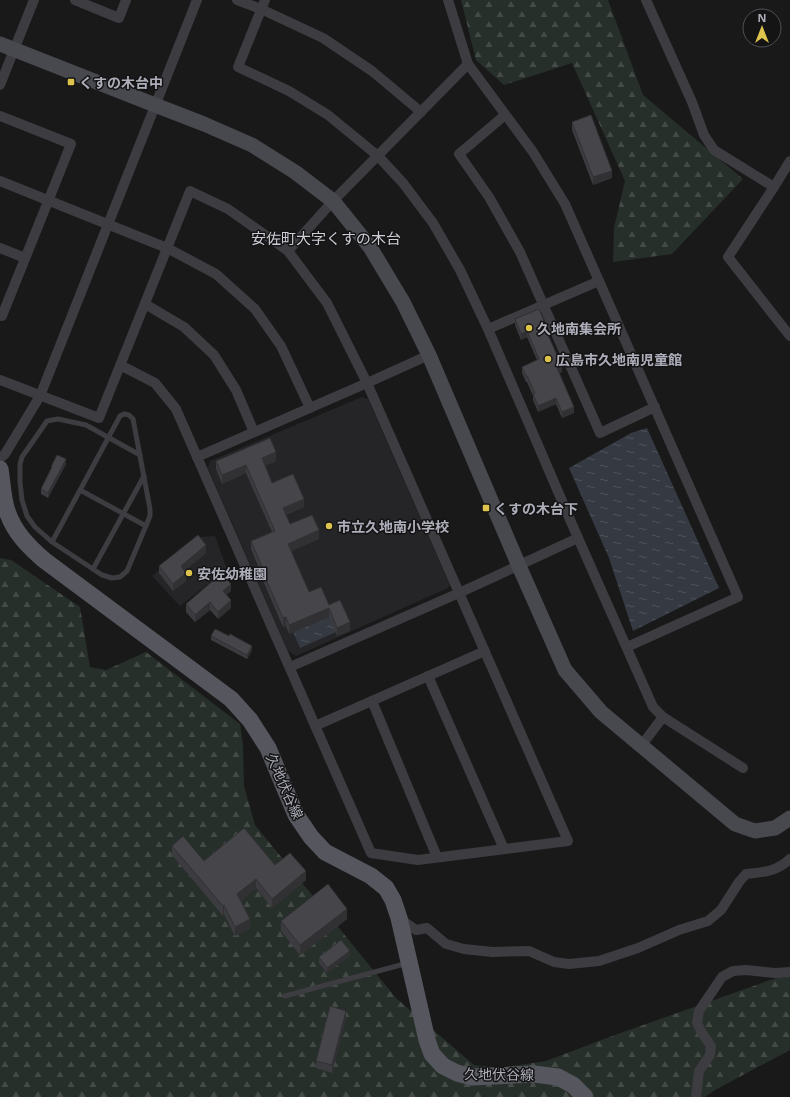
<svg xmlns="http://www.w3.org/2000/svg" width="790" height="1097" font-family="'Noto Sans','Noto Sans JP',sans-serif">
  <style>
    .built { fill: #252527 }
    .forest { fill: url(#forest-firs) }
    .water { fill: url(#water-ripples) }
    .lines { fill: none; stroke-linecap: round; stroke-linejoin: round }
    .lane { stroke: #3c3c41; stroke-width: 5 }
    .street { stroke: #3c3c41; stroke-width: 10 }
    .secondary { stroke: #48494f; stroke-width: 15 }
    .primary { stroke: #56575e; stroke-width: 17 }
    .wall { fill: #3c3c40 }
    .shaded-wall { fill: #313134 }
    .building { fill: #46464a; stroke: #313134 }
    .poi-dot { fill: #dec34d; stroke: #141415; stroke-width: 1.5 }
    .labels { text-anchor: middle; dominant-baseline: central; stroke-width: 3; stroke-linejoin: round; paint-order: stroke }
    .poi-label { font-size: 14px; font-weight: bold; fill: #adaeb9; stroke: #141415; text-anchor: start }
    .street-label { font-size: 14px; fill: #adaeb9; stroke: #141415 }
    .neighbourhood-label { font-size: 15px; fill: #cdced5; stroke: #141415 }
  </style>
  <defs>
    <pattern id="forest-firs" width="22" height="20" patternUnits="userSpaceOnUse"><rect width="22" height="20" fill="#272f2a"/><path d="M5 1l3.5 6h-7zM16 11l3.5 6h-7z" fill="#444b47"/></pattern>
    <pattern id="water-ripples" width="26" height="14" patternUnits="userSpaceOnUse"><rect width="26" height="14" fill="#343942"/><path d="M2 4q2-2 4 0t4 0M15 11q2-2 4 0t4 0" fill="none" stroke="#4f535b"/></pattern>
  </defs>
  <rect width="100%" height="100%" fill="#19191a"/>
  <!-- built -->
  <g class="built">
    <path d="M362 397 368 399 450 585 448 588 296 656 288 651 208 468 210 461Z"/>
    <path d="M215 536 227 569 180 606 152 576 200 537Z"/>
  </g>
  <!-- forest -->
  <g class="forest">
    <path d="M461 0H608L643 95 743 179 672 254 613 262 614 228 625 181 572 63 504 85 476 60Z"/>
    <path d="M0 558 11 560 80 607 90 667 106 670 146 652 240 724 243 745 244 786 255 825 396 998 474 1065 500 1068 546 1061 615 1035 790 973V1050L715 1090 705 1097H0Z"/>
  </g>
  <!-- water -->
  <g class="water">
    <path d="M647 428 719 588 633 631 609 558 569 468 631 433Z"/>
    <path d="M329 617 336 632 300 648 293 632Z"/>
  </g>
  <g class="lines">
    <!-- lane -->
    <g class="lane">
      <path d="M124 414 129 415 133 419 150 509V516L127 571 120 577 112 578 102 575 52 542 120 416Z"/>
      <path d="M80 490 146 526"/>
      <path d="M52 542 35 527 27 516 22 500 20 482V464L22 457 47 421 58 419 86 425 140 455"/>
      <path d="M93 569 144 476"/>
      <path d="M285 996 408 963"/>
    </g>
    <!-- street -->
    <g class="street">
      <path d="M75 0 119 18 126 0"/>
      <path d="M237 0 261 9 323 38 372 71 421 112"/>
      <path d="M265 0 238 67 289 91 328 115 378 156 403 183 433 223 460 270 488 329 578 538 653 707 663 717 743 768"/>
      <path d="M448 0 468 64 533 152 565 204 599 281 738 597 627 647"/>
      <path d="M646 0 692 102 704 135 714 150 774 187"/>
      <path d="M0 85 34 0"/>
      <path d="M505 115 459 154 489 197 520 252 600 433 655 407"/>
      <path d="M0 116 71 144 2 316 0 315"/>
      <path d="M790 161 774 187 728 257 790 336"/>
      <path d="M0 181 167 248 216 274 255 309 281 346 310 408"/>
      <path d="M0 248 25 258"/>
      <path d="M288 251 333 201 468 64"/>
      <path d="M145 304 184 327 214 355 236 390 254 432"/>
      <path d="M488 329 599 281"/>
      <path d="M0 380 99 418 190 191 228 209 288 251 327 303 367 383 568 841 418 860 371 853 176 409 155 383 120 365"/>
      <path d="M197 457 367 383 429 355"/>
      <path d="M0 458 5 454 40 396 197 0"/>
      <path d="M290 667 459 593 578 538"/>
      <path d="M428 676 504 849"/>
      <path d="M372 701 437 857"/>
      <path d="M315 726 485 651"/>
      <path d="M641 746 663 717"/>
      <path d="M399 918 416 930 427 928 446 944 464 949 492 952 529 951 554 962 569 964 599 961 638 948 679 930 708 921 721 910 739 882 746 874C764 872 776 872 790 859"/>
      <path d="M696 1097 699 1071 710 1055 711 1046 702 1033 697 1023 699 1011 722 977 733 971 746 970 775 973 790 972"/>
    </g>
    <!-- secondary -->
    <path class="secondary" d="M0 44 155 105 204 124 252 145 295 172 333 201 370 247 403 302 429 355 519 566 565 670 601 712 735 824 755 831 775 828 790 818"/>
    <!-- primary -->
    <path class="primary" d="M0 469C2 481 3 500 7 511 14 532 28 546 44 560L231 699 250 720 268 748 296 815 311 837 325 852 371 876 386 888 393 900 399 918 427 1040 432 1054 443 1066 457 1073 472 1077 534 1074 558 1077 573 1085 585 1097"/>
  </g>
  <!-- wall -->
  <g class="wall">
    <path d="M572 122 612 178 593 185 572 130Z"/>
    <path d="M515 319 545 328 562 372 559 373 574 413 562 418 556 404 538 412 533 400V396L527 382H526L522 373V367L537 360 527 337 521 340 515 325Z"/>
    <path d="M216 461H276L265 466 272 483 304 507 286 515 290 524 319 539 291 551 309 592 329 605 350 631 337 636 329 617 289 634 286 626 283 627 261 576V573L251 549V541L272 532 246 473 222 484 216 469Z"/>
    <path d="M66 464 48 498 41 494V489L51 470V467Z"/>
    <path d="M206 553 184 571 186 581 173 591 159 573V566Z"/>
    <path d="M231 591 226 595 231 608 218 619 210 610 195 622 186 612V604Z"/>
    <path d="M211 636 252 650 247 659 211 640Z"/>
    <path d="M172 846 204 861 275 865 306 880 272 908 256 888 241 901 250 928 235 936 224 914 223 916 172 855Z"/>
    <path d="M347 919 300 955 281 931V921Z"/>
    <path d="M350 956 327 973 319 963V957Z"/>
    <path d="M346 1018 332 1073 316 1068V1061Z"/>
  </g>
  <!-- shaded-wall -->
  <g class="shaded-wall">
    <path d="M612 171V178L593 185V177Z"/>
    <path d="M527 331V337L521 340V334Z"/>
    <path d="M562 366V372L557 374V368Z"/>
    <path d="M556 398V404L538 412V406Z"/>
    <path d="M574 407V413L562 418V412Z"/>
    <path d="M276 452V461L262 467V458Z"/>
    <path d="M66 459V464L48 498V493Z"/>
    <path d="M246 465V473L222 484V475Z"/>
    <path d="M304 499V507L283 516V508Z"/>
    <path d="M319 530V539L288 552V544Z"/>
    <path d="M206 545V553L181 574V566Z"/>
    <path d="M186 573V581L173 591V584Z"/>
    <path d="M231 584V591L223 598V591Z"/>
    <path d="M231 600V608L218 619V612Z"/>
    <path d="M210 602V610L195 622V615Z"/>
    <path d="M329 608V617L289 634V625Z"/>
    <path d="M286 617V626L283 627V618Z"/>
    <path d="M350 622V631L337 636V628Z"/>
    <path d="M252 646V650L247 659V655Z"/>
    <path d="M306 871V880L272 908V899Z"/>
    <path d="M256 879V888L237 904V894Z"/>
    <path d="M224 905V914L223 916V906Z"/>
    <path d="M347 909V919L300 955V945Z"/>
    <path d="M250 919V928L235 936V927Z"/>
    <path d="M350 951V956L327 973V968Z"/>
    <path d="M346 1011V1018L332 1073V1065Z"/>
  </g>
  <!-- building -->
  <g class="building">
    <path d="M591 115 612 171 593 177 572 122Z"/>
    <path d="M539 309 545 323 543 324 562 366 557 368 574 407 562 412 556 398 538 406 533 394 535 393 527 376H526L522 367 539 359 527 331 521 334 515 319Z"/>
    <path d="M270 438 276 452 262 458 272 483 293 474 304 499 283 508 290 524 312 515 319 530 288 544 309 592 321 587 329 605 340 600 350 622 337 628 329 608 289 625 286 617 283 618 261 568 262 567 251 541 275 531 246 465 222 475 216 461Z"/>
    <path d="M57 455 66 459 48 493 41 489 52 467H51Z"/>
    <path d="M198 535 206 545 181 566 186 573 173 584 159 566Z"/>
    <path d="M221 574 231 584 223 591 231 600 218 612 210 602 195 615 186 604Z"/>
    <path d="M215 629 229 636 230 634 252 646 247 655 211 636Z"/>
    <path d="M244 828 275 865 290 853 306 871 272 899 256 879 237 894 250 919 235 927 224 905 223 906 172 846 183 836 204 861Z"/>
    <path d="M328 884 347 909 300 945 281 921Z"/>
    <path d="M341 940 350 951 327 968 319 957Z"/>
    <path d="M330 1006 346 1011 332 1065 316 1061Z"/>
  </g>
  <!-- markers -->
  <g class="poi-dot">
    <rect x="67" y="78" width="8" height="8" rx="2"/>
    <circle cx="529" cy="328" r="4"/>
    <circle cx="548" cy="359" r="4"/>
    <rect x="482" y="504" width="8" height="8" rx="2"/>
    <circle cx="329" cy="526" r="4"/>
    <circle cx="189" cy="573" r="4"/>
  </g>
  <g class="labels">
    <!-- poi labels -->
    <g class="poi-label">
      <text x="79" y="82">くすの木台中</text>
      <text x="537" y="328">久地南集会所</text>
      <text x="556" y="359">広島市久地南児童館</text>
      <text x="494" y="508">くすの木台下</text>
      <text x="337" y="526">市立久地南小学校</text>
      <text x="197" y="573">安佐幼稚園</text>
    </g>
    <!-- street labels -->
    <g class="street-label">
      <text transform="translate(285 786) rotate(66)">久地伏谷線</text>
      <text transform="translate(499 1074) rotate(1)">久地伏谷線</text>
    </g>
    <!-- neighbourhood labels -->
    <g class="neighbourhood-label">
      <text x="326" y="238">安佐町大字くすの木台</text>
    </g>
  </g>
  <!-- north arrow -->
  <g transform="translate(762 28)"><circle r="19" fill="#141415" stroke="#515257"/>
  <path d="M0-3L7 15L0 10L-7 15Z" fill="#dec34d"/>
  <text y="-6" font-size="11" font-weight="bold" text-anchor="middle" fill="#adaeb9">N</text>
  </g>
</svg>
